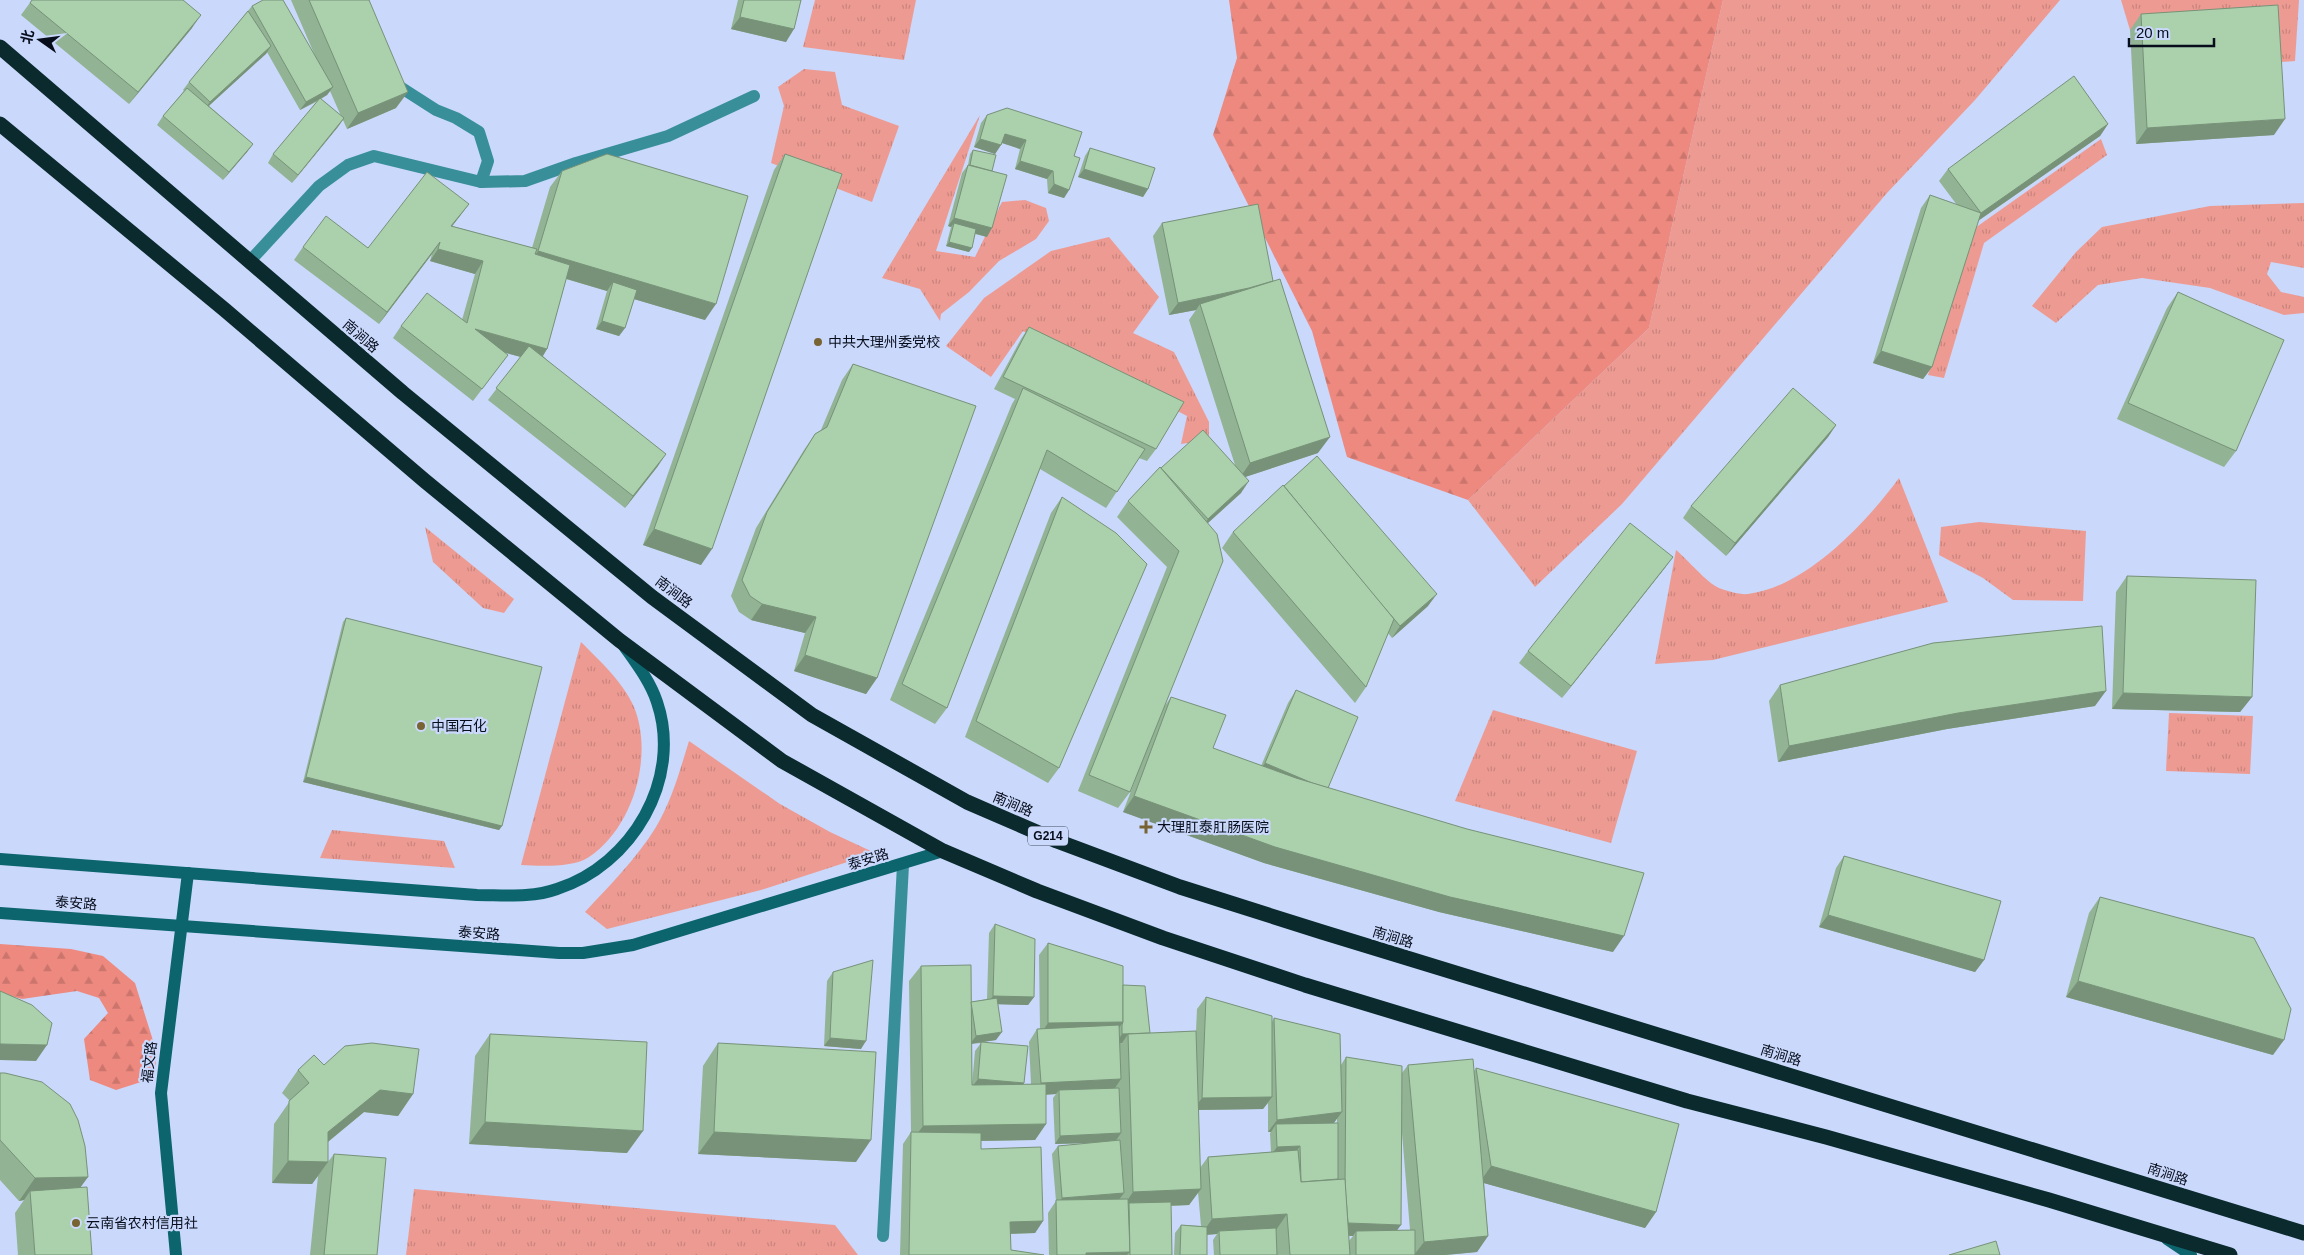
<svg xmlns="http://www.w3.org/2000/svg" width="2304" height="1255" font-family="Helvetica,'Noto Sans SC',sans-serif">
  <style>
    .grass { fill: url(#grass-tufts) }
    .forest { fill: url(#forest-firs) }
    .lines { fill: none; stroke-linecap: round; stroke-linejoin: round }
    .street { stroke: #388f9a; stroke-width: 12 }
    .secondary { stroke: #0c646d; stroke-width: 12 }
    .highway { stroke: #0a2a2d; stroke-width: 15 }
    .wall { fill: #92b394; fill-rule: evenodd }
    .shaded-wall { fill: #779278 }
    .building { fill: #aad0ac; stroke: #779278 }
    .poi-dot { fill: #786332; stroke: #c9d8fb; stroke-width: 2 }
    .labels { text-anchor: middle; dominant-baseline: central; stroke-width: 4.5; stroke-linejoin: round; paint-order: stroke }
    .shield { fill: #c9d8fb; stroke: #424a5f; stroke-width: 1 }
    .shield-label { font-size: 12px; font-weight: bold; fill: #080d1c }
    .street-label { font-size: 14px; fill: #080d1c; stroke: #c9d8fb }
    .poi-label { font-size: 14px; fill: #080d1c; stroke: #c9d8fb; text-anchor: start }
  </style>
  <defs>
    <pattern id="grass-tufts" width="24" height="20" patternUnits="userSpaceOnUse" patternTransform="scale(1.25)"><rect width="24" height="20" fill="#ed9b92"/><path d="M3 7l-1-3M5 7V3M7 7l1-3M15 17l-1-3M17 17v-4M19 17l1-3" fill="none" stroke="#ca847d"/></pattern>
    <pattern id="forest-firs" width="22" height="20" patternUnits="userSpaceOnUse" patternTransform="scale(1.25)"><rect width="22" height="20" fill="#ee897f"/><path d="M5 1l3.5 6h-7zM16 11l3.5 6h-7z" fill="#cb756d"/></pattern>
  </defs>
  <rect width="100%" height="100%" fill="#c9d8fb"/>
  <!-- grass -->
  <g class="grass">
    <path d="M815 0H916L904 60 803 47Z"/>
    <path d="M1723 0H2060L1975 100 1887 193 1622 504 1535 587 1468 500 1649 328Z"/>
    <path d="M2121 0H2299L2295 61 2269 63 2130 30Z"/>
    <path d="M804 69 835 72 842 105 899 126 872 202 771 163 784 106 778 87Z"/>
    <path d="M980 115 936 251 975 257 1002 202 1025 200 1046 208 1049 221 1036 239 999 261 969 292 941 314 940 321 920 289 882 278Z"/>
    <path d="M2101 139 2107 155 1984 243 1944 378 1928 375 1975 228Z"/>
    <path d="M2304 203V268L2271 262 2267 274 2281 292 2304 297V313L2284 315 2210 288 2142 278 2098 285 2056 323 2032 306 2076 252 2102 227 2210 206Z"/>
    <path d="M1109 237 1159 297 1133 333 1174 352 1209 422V440L1181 444 1187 416 1023 331 991 377 946 346 984 298 1051 251Z"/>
    <path d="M1899 478 1948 602 1713 660 1655 664 1676 550C1687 559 1707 583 1719 588 1726 591 1741 595 1748 594 1806 587 1866 523 1899 478Z"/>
    <path d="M1979 522 2086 531 2083 601 2013 600 1983 578 1939 555 1941 527Z"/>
    <path d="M425 527 514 599 504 613 483 608 433 562Z"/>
    <path d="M581 642C600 661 623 682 634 707 654 756 633 828 589 857 573 868 539 866 521 865Z"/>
    <path d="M1493 710 1637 751 1611 843 1455 801Z"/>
    <path d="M2169 713 2253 716 2250 774 2166 771Z"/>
    <path d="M689 741 780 804 830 832 875 853 761 890 607 929 585 912C610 885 637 858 656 827 672 800 680 770 689 741Z"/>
    <path d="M332 830 444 841 455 868 320 858Z"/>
    <path d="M414 1189 835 1225 858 1255H406Z"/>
  </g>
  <!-- forest -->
  <g class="forest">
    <path d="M1229 0H1723L1649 328 1468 500 1347 457 1312 331 1213 135 1237 58Z"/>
    <path d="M0 944 71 949 103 956 135 983 155 1047 156 1071 141 1082 116 1090 90 1080 84 1039 108 1013 99 998 77 991 22 999 0 993Z"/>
  </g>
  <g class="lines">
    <!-- street -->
    <g class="street">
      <path d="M481 182 525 181 576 163 668 136 754 96"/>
      <path d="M250 261 319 186 348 165 374 156 481 182 488 161 479 132 456 118 436 110 397 85 395 80"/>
      <path d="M883 1236 903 865"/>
    </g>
    <!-- secondary -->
    <g class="secondary">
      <path d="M0 859 477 895C504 895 532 898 557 889 632 865 683 779 657 702 650 681 636 663 624 646"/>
      <path d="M0 913 559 953H583L633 945 943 851"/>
      <path d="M2167 1239 2191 1255"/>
      <path d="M176 1255 161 1093 188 873"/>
    </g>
    <!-- highway -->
    <g class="highway">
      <path d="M0 47 403 393 652 597 812 715 967 802 1057 841 1180 887 1322 932 2304 1233"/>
      <path d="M0 124 225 310 425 481 619 640 782 761 943 851 1037 891 1163 938 1305 985 1687 1101 1826 1137 2049 1200 2230 1255"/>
    </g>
  </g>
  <!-- wall -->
  <g class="wall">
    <path d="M32 0 192 28 129 104 21 15Z"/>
    <path d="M291 0H369L396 108 347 129 343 120 292 183 268 163 273 154 318 101 300 110 267 52 209 106 253 144 247 152 223 180 157 125 163 116 184 91 183 90 189 82 252 6 316 58ZM330 91 341 116 321 99 327 95Z"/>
    <path d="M738 0H801L786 42 731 29Z"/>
    <path d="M2141 14 2274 135 2136 144 2130 30Z"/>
    <path d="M987 115 1074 156 1069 190 1064 198 1048 193 1047 179 1015 169 1020 149 1002 143 995 154 974 147 981 123Z"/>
    <path d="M2108 124 2100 136 1978 221 1932 367 1923 379 1873 363 1921 208 1930 195 1957 205 1939 181 1948 169Z"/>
    <path d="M1090 148 1148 189 1143 197 1078 177 1085 156Z"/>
    <path d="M973 150 992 171 987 237 975 234 969 252 946 246 951 227 948 226 962 173 968 165 970 154Z"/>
    <path d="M785 154 701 565 643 545 774 170Z"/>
    <path d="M562 171 705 320 634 299 625 328 619 336 596 329 607 291 566 279 547 349 543 356 658 466 625 508 488 400 521 357 503 352 508 355 473 401 393 338 401 326 462 320 475 274 430 261 432 254 379 324 294 260 303 247 368 248 469 204 452 226 532 248 550 187Z"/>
    <path d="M1162 223 1273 281 1318 453 1245 477 1241 493 1208 523 1164 707 1171 697 1213 748 1261 766 1288 703 1296 690 1328 788 1613 952 1439 912 1264 863 1123 812 1137 775 1130 792 1118 808 1078 791 1167 567 1117 517 1128 501 1161 468 1235 465 1189 320 1196 310 1169 315 1153 236Z"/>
    <path d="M2178 292 2236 451 2224 467 2117 419 2167 308Z"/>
    <path d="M1029 327 1156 449 1147 461 1139 458 1106 508 1040 469 947 708 935 724 890 700 1012 404 1015 399 994 389 1021 339Z"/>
    <path d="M853 364 877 678 866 694 794 671 805 633 751 620 739 612 731 596 756 528 804 450 815 434 821 430 842 380Z"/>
    <path d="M1836 425 1828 437 1726 556 1683 518 1691 506Z"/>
    <path d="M1062 497 1059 768 1048 783 965 737 1051 513Z"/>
    <path d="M1233 532 1428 606 1392 638 1388 633 1366 687 1355 703 1222 548Z"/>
    <path d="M1673 557 1664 569 1562 698 1519 663 1528 651Z"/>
    <path d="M2127 576 2252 697 2240 712 2112 709 2116 592Z"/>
    <path d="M346 618 502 826 499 830 303 782 343 622Z"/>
    <path d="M1780 685 2095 706 1947 729 1778 762 1769 701Z"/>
    <path d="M1844 856 1984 960 1975 972 1819 927 1836 868Z"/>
    <path d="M2100 897 2273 1055 2066 997 2089 913Z"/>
    <path d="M995 924 1034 997 1028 1005 998 1004 996 1040 982 1042 1024 1083 1023 1085 1031 1084 1029 1042 1037 1029H1040L1039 955 1048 943 1123 985 1150 1033 1196 1031 1197 1009 1206 997 1272 1022 1274 1018 1341 1065 1346 1057 1402 1073 1408 1065 1474 1071 1476 1068 1656 1212 1645 1228 1484 1183 1488 1236 1477 1252 1445 1255H1214L1213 1240 1217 1234 1207 1235V1255H1174L1175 1233 1181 1225 1201 1226 1198 1192 1189 1205 1171 1206 1172 1255H1049L1048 1213 1056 1201 1052 1154 1058 1146 1092 1143 1055 1144 1053 1098 1056 1094 1046 1095V1124L1035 1140 981 1141V1149L1043 1221 1035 1233 1010 1234 1011 1250 1044 1255H900L903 1144 911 1132 909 981 921 966 971 1002 987 999 989 933ZM981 1043 975 1051 972 1085 971 1044ZM1268 1103V1132H1271L1270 1133 1271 1152 1208 1157 1200 1168 1198 1110 1263 1109ZM1337 1118V1123H1334ZM1402 1133 1410 1230H1397ZM1348 1236H1353L1349 1241Z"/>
    <path d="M833 972 861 1049 824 1046 827 981Z"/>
    <path d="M490 1034 627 1153 469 1144 475 1056Z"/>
    <path d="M718 1043 856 1162 698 1154 703 1066Z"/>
    <path d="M324 1065 413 1094 398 1116 364 1112 328 1142V1162L334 1154 377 1255H310L318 1176 312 1184 272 1183 274 1124 290 1101 282 1093 298 1070Z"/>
    <path d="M0 1073 88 1177 80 1187 92 1255H18L15 1213 24 1200 19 1201 0 1180Z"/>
  </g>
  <!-- shaded-wall -->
  <g class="shaded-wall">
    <path d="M201 15 192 28 129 104 138 92Z"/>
    <path d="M740 17 794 29 786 42 731 29Z"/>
    <path d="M271 46 266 54 204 110 210 102Z"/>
    <path d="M333 87 327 95 300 110 306 102Z"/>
    <path d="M408 92 396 108 347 129 358 113Z"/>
    <path d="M344 118 338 127 292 183 298 175Z"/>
    <path d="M2285 119 2274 135 2136 144 2147 128Z"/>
    <path d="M2108 124 2100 136 1972 225 1981 213Z"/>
    <path d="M1005 134 1026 140 1020 149 999 142Z"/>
    <path d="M980 139 1001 145 995 154 974 147Z"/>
    <path d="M253 144 247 152 223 180 229 172Z"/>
    <path d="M1020 161 1053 171 1047 179 1015 169Z"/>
    <path d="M1084 169 1148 189 1143 197 1078 177Z"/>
    <path d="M1054 184 1069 190 1064 198 1048 193Z"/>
    <path d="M469 204 460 216 443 238 451 226Z"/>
    <path d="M954 218 992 228 987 237 953 227 954 223 951 227 948 226Z"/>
    <path d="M440 242 432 254 379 324 387 312Z"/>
    <path d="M949 242 972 248 969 252 946 246Z"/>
    <path d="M438 249 483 261 475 274 430 261Z"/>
    <path d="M538 251 716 304 705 320 610 292 613 282 607 291 527 267Z"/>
    <path d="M1274 283 1200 304 1196 310 1169 315 1178 303Z"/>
    <path d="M602 321 625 328 619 336 596 329Z"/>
    <path d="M475 329 547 349 539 362 466 342Z"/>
    <path d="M1881 351 1932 367 1923 379 1873 363Z"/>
    <path d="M1836 425 1828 437 1726 556 1735 543Z"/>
    <path d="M1330 437 1318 453 1239 479 1250 463Z"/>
    <path d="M666 454 658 466 625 508 633 496Z"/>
    <path d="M1249 481 1241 493 1199 531 1208 519Z"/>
    <path d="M654 529 712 549 701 565 643 545Z"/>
    <path d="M1673 557 1664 569 1562 698 1571 686Z"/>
    <path d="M1437 594 1428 606 1392 638 1400 626Z"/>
    <path d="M762 604 816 617 805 633 751 620Z"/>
    <path d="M805 655 877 678 866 694 794 671Z"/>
    <path d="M2106 691 2095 706 1947 729 1778 762 1789 746 1958 713Z"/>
    <path d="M2123 693 2252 697 2240 712 2112 709Z"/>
    <path d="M1265 763 1328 790 1256 776Z"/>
    <path d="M306 777 502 826 499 830 303 782Z"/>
    <path d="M1134 796 1624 936 1613 952 1439 912 1264 863 1123 812Z"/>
    <path d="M1828 915 1984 960 1975 972 1819 927Z"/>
    <path d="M2078 981 2284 1040 2273 1055 2066 997Z"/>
    <path d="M993 996 1034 997 1028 1005 987 1004Z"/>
    <path d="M1123 1022 1115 1034 1040 1035 1048 1023Z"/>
    <path d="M1002 1032 996 1040 970 1044 976 1036Z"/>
    <path d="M1122 1034H1128L1122 1043H1116Z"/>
    <path d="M830 1038 866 1041 861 1049 824 1046Z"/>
    <path d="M0 1044 47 1045 36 1061 0 1060Z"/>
    <path d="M978 1079 1024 1083 1018 1091 972 1087Z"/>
    <path d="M1121 1079 1113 1091 1059 1090 1056 1094 1032 1095 1041 1083Z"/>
    <path d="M380 1090 413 1094 398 1116 364 1112 313 1154 328 1132Z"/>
    <path d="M1272 1097 1263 1109 1193 1110 1202 1098Z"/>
    <path d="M1342 1112 1333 1124H1276L1271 1132H1268L1277 1120Z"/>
    <path d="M485 1122 643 1131 627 1153 469 1144Z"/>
    <path d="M1046 1124 1035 1140 911 1142 923 1126Z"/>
    <path d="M714 1132 871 1140 856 1162 698 1154Z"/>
    <path d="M1121 1133 1115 1142 1055 1144 1060 1136Z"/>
    <path d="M1300 1146 1294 1155H1271L1277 1147Z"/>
    <path d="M288 1161 328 1162 312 1184 272 1183Z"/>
    <path d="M1491 1166 1656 1212 1645 1228 1480 1182Z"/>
    <path d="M88 1177 72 1199 30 1191 24 1200 19 1201 35 1178Z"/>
    <path d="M1201 1189 1189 1205 1129 1207V1203L1126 1208H1122L1133 1192Z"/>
    <path d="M1124 1193 1118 1201 1057 1206 1062 1198Z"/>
    <path d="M1287 1214 1276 1230 1219 1231 1217 1234 1201 1235 1212 1219Z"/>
    <path d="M1043 1221 1035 1233 1001 1234 1010 1222Z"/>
    <path d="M1345 1223 1401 1225 1392 1237 1356 1231 1353 1236 1336 1235Z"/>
    <path d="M1488 1236 1477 1252 1445 1255H1414L1424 1242Z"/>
    <path d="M1130 1252 1127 1255H1084L1086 1253Z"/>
  </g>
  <!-- building -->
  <g class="building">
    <path d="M32 0H183L201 15 138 92 30 3Z"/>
    <path d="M263 0H283L333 87 306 102 252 6Z"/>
    <path d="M309 0H369L408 92 358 113Z"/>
    <path d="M744 0H801L794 29 740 17Z"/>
    <path d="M2278 5 2285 119 2147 128 2141 14Z"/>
    <path d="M248 11 271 46 210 102 189 82Z"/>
    <path d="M2074 76 2108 124 1981 213 1948 169Z"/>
    <path d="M187 88 253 144 229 172 163 116Z"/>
    <path d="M320 98 344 118 298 175 273 154Z"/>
    <path d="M1007 108 1082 132 1074 156 1080 158 1069 190 1054 184 1053 171 1020 161 1026 140 1005 134 1001 145 980 139 987 115Z"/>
    <path d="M1090 148 1155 168 1148 189 1084 169Z"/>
    <path d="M973 150 996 155 992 171 970 165Z"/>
    <path d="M607 154 748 196 716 304 538 251 562 171Z"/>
    <path d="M785 154 842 174 712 549 654 529Z"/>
    <path d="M968 165 1007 175 992 228 954 218Z"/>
    <path d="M427 172 469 204 451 226 537 249 535 254 570 265 547 349 475 329 508 355 482 389 401 326 427 293 467 323 483 261 438 249 440 242 387 312 303 247 326 216 368 248Z"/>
    <path d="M1930 195 1981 213 1932 367 1881 351Z"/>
    <path d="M1258 204 1273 281 1249 288 1178 303 1162 223Z"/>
    <path d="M954 223 976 229 972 248 949 242Z"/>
    <path d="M1280 279 1330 437 1250 463 1200 304Z"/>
    <path d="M613 282 637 290 625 328 602 321Z"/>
    <path d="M2178 292 2284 340 2236 451 2128 403Z"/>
    <path d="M1029 327 1184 402 1156 449 1003 377Z"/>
    <path d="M529 346 666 454 633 496 496 388Z"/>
    <path d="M853 364 976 406 877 678 805 655 816 617 762 604 750 596 742 580 767 512 815 434 827 427Z"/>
    <path d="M1023 388 1145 449 1117 492 1047 450 947 708 902 684Z"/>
    <path d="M1793 388 1836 425 1735 543 1691 506Z"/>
    <path d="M1203 430 1249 481 1208 519 1161 468Z"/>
    <path d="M1317 456 1437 594 1400 626 1371 592 1284 486Z"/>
    <path d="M1160 467 1217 534 1223 561 1130 792 1089 775 1179 551 1128 501Z"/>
    <path d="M1283 485 1394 619 1366 687 1233 532Z"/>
    <path d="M1062 497 1116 533 1147 564 1059 768 976 721Z"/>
    <path d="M1630 523 1673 557 1571 686 1528 651Z"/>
    <path d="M2127 576 2256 580 2252 697 2123 693Z"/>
    <path d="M346 618 542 667 502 826 306 777Z"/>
    <path d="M2102 626 2106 691 1958 713 1789 746 1780 685 1933 643Z"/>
    <path d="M1296 690 1358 717 1328 788 1312 783 1265 763Z"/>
    <path d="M1171 697 1226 715 1213 748 1296 778 1467 829 1644 873 1624 936 1450 897 1275 847 1134 796Z"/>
    <path d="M1844 856 2001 901 1984 960 1828 915Z"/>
    <path d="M2100 897 2254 938 2291 1009 2284 1040 2078 981Z"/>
    <path d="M995 924 1035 939 1034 997 993 996Z"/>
    <path d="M1048 943 1123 966V1022L1048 1023Z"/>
    <path d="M873 960 866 1041 830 1038 833 972Z"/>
    <path d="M971 965 972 1085 1046 1084V1124L923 1126 921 966Z"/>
    <path d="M1123 985 1145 986 1150 1033 1122 1034V1025L1123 1022Z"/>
    <path d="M0 991 32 1005 52 1023 47 1045 0 1044Z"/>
    <path d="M1206 997 1272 1016V1097L1202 1098Z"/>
    <path d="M997 998 1002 1032 976 1036 971 1002Z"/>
    <path d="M1274 1018 1340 1034 1342 1112 1277 1120Z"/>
    <path d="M1119 1025 1121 1079 1041 1083 1037 1029Z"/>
    <path d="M1196 1031 1201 1189 1133 1192 1128 1034Z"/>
    <path d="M490 1034 647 1042 643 1131 485 1122Z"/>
    <path d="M981 1042 1028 1046 1024 1083 978 1079Z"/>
    <path d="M372 1043 419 1049 413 1094 380 1090 328 1132V1162L288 1161 289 1101 309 1083 298 1070 314 1055 324 1065 345 1046Z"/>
    <path d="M718 1043 876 1052 871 1140 714 1132Z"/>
    <path d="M1346 1057 1402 1066 1401 1225 1348 1223 1345 1187Z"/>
    <path d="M1473 1059 1488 1236 1424 1242 1408 1065Z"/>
    <path d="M1476 1068 1679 1124 1656 1212 1491 1166Z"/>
    <path d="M0 1073H5L42 1082 70 1104 78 1120 85 1146 88 1177 35 1178 0 1140Z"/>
    <path d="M1119 1088 1121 1133 1060 1136 1059 1090Z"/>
    <path d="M1338 1123V1179L1301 1182 1300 1146 1277 1147 1276 1124Z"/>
    <path d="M911 1132 981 1133V1149L1041 1147 1043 1221 1010 1222 1011 1250 1044 1255H909Z"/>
    <path d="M1120 1140 1124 1193 1062 1198 1058 1146Z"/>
    <path d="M1298 1150 1301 1182 1345 1179 1350 1255H1290L1287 1214 1212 1219 1208 1157Z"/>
    <path d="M334 1154 386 1158 377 1255H324Z"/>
    <path d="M87 1187 92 1255H35L30 1191Z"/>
    <path d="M1128 1199 1130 1252 1086 1253V1255H1057L1056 1200Z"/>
    <path d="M1171 1202 1172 1255H1130L1129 1203Z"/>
    <path d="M1181 1225 1207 1227V1255H1180Z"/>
    <path d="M1276 1228 1277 1255H1220L1219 1231Z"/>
    <path d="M1415 1230V1255H1356V1231Z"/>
    <path d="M1996 1241 2000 1255H1949Z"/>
  </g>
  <!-- markers -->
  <g class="poi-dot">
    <circle cx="818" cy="342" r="5"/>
    <circle cx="421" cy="726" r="5"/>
    <path d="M1143.5 819.5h5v5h5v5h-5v5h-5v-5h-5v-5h5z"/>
    <circle cx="76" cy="1223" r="5"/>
  </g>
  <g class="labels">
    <!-- shield labels -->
    <rect class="shield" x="1028" y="826.5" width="40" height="19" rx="4"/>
    <g class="shield-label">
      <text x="1048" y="836">G214</text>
    </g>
    <!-- street labels -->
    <g class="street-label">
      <text transform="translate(361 336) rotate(41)">南涧路</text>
      <text transform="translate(674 592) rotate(37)">南涧路</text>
      <text transform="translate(1013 804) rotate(23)">南涧路</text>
      <text transform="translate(868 859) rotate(-17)">泰安路</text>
      <text transform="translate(76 903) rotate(4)">泰安路</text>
      <text transform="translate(479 933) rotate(4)">泰安路</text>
      <text transform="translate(1393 937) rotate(17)">南涧路</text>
      <text transform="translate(1781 1055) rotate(17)">南涧路</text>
      <text transform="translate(149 1062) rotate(-83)">福文路</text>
      <text transform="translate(2168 1174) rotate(18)">南涧路</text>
    </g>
    <!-- poi labels -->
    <g class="poi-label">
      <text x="828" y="342">中共大理州委党校</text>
      <text x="431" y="726">中国石化</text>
      <text x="1157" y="827">大理肛泰肛肠医院</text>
      <text x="86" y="1223">云南省农村信用社</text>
    </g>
  </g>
  <!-- north arrow -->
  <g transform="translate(40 40) rotate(284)" stroke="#c9d8fb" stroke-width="4" paint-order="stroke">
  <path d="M0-4L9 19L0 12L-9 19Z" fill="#080d1c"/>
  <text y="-8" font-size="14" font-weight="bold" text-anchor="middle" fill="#080d1c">北</text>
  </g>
  <!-- scale -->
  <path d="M2129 38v8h85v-8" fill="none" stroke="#080d1c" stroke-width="2.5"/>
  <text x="2136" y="38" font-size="15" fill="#080d1c" stroke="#c9d8fb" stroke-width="4" paint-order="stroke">20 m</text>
</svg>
